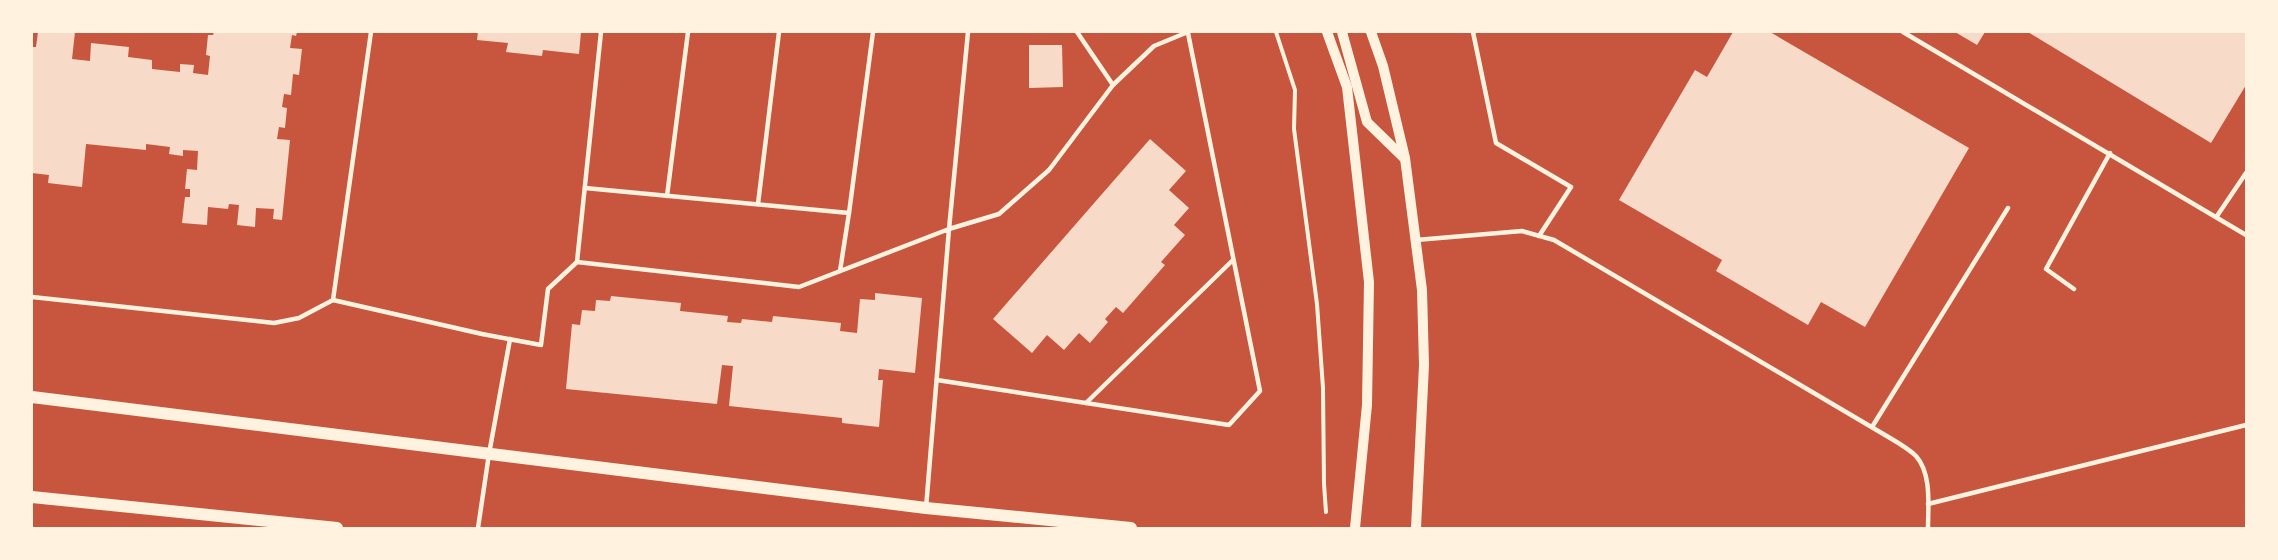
<svg xmlns="http://www.w3.org/2000/svg" width="2278" height="560" font-family="Lato,sans-serif">
  <style>
    .building { fill: #f7dbc8 }
    .lines { fill: none; stroke-linecap: round; stroke-linejoin: round }
    .path { stroke: #fff3e0; stroke-width: 4 }
    .service { stroke: #fff3e0; stroke-width: 4.5 }
    .tertiary { stroke: #fff3e0; stroke-width: 10 }
    .secondary { stroke: #fff3e0; stroke-width: 12 }
  </style>
  <rect width="100%" height="100%" fill="#c8553d"/>
  <!-- building -->
  <g class="building">
    <path d="M38 32H75L72 59 90 61 91 43 129 47 128 57 152 60V69L180 72V64L194 65 193 73 208 75 210 56 206 55 208 35H213L214 32H297L296 36 292 35 290 48 302 49 299 75 293 74 291 95 284 94 282 107 287 108 285 128 279 127 277 139 290 140 282 220 273 219 274 209 256 208 255 227 237 225 239 205 229 204 228 209 208 207 207 225 182 223 185 197H190V189H185L187 169 197 170 198 151 183 150V156L169 154 170 147 146 144V150L86 144 82 187 48 183 49 175 32 173V47H36Z"/>
    <path d="M478 32H581L579 54 543 50 542 56 506 52 508 43 477 40Z"/>
    <path d="M1733 32H1770L1969 148 1865 327 1821 302 1808 325 1716 271 1722 260 1619 200 1695 70 1707 77Z"/>
    <path d="M1955 32H1985L1977 45Z"/>
    <path d="M2028 32H2246V85L2211 143Z"/>
    <path d="M1029 45H1062L1063 87 1029 88Z"/>
    <path d="M1150 139 1186 171 1169 190 1189 208 1174 225 1185 235 1161 262 1165 265 1123 313 1116 307 1105 319 1108 322 1090 343 1079 333 1064 350 1047 335 1032 353 993 319Z"/>
    <path d="M875 293 922 298 915 373 879 369 878 380H883L879 427 842 423V418L729 406 733 366 722 365 717 404 566 389 572 324 580 325 582 310 595 311 596 300 610 301 611 296 681 303 680 311 728 316 727 322 741 323 742 319 772 322 773 316 841 323 840 331 857 333 860 299 875 300Z"/>
  </g>
  <g class="lines">
    <!-- path -->
    <path class="path" d="M1276 32 1295 90 1294 129 1317 304 1323 388 1324 484 1326 512"/>
    <!-- service -->
    <g class="service">
      <path d="M968 32 949 229 999 214 1049 170 1113 85 1154 46 1188 32"/>
      <path d="M1077 32 1113 85"/>
      <path d="M1473 32 1496 143 1571 187 1539 236"/>
      <path d="M1903 32 2246 235"/>
      <path d="M585 188 849 213 873 32"/>
      <path d="M667 196 688 32"/>
      <path d="M758 204 779 32"/>
      <path d="M2217 216 2246 173"/>
      <path d="M1416 240 1522 231 1554 240 1885 435C1895 441 1908 448 1916 456 1932 474 1928 506 1928 528"/>
      <path d="M577 262 601 32"/>
      <path d="M840 271 849 213"/>
      <path d="M2074 289 2046 269 2110 153"/>
      <path d="M32 297 274 323 299 318 333 300 482 334 541 345 548 289 577 262 799 287 949 229 926 508"/>
      <path d="M333 300 371 32"/>
      <path d="M937 380 1229 425 1260 391 1188 33"/>
      <path d="M1086 403 1233 260"/>
      <path d="M1872 427 2008 208"/>
      <path d="M1928 504 2246 425"/>
      <path d="M478 528 489 454 510 339"/>
    </g>
    <!-- tertiary -->
    <g class="tertiary">
      <path d="M1327 32 1347 87 1369 282 1367 405 1355 528"/>
      <path d="M1342 32 1367 122 1404 158"/>
      <path d="M1371 32 1383 66 1405 158 1422 290 1424 365 1416 528"/>
    </g>
    <!-- secondary -->
    <g class="secondary">
      <path d="M32 397 926 508 1131 528"/>
      <path d="M32 497 337 528"/>
    </g>
  </g>
  <!-- border -->
  <rect width="2278" height="560" fill="none" stroke="#fff3e0" stroke-width="66"/>
</svg>
